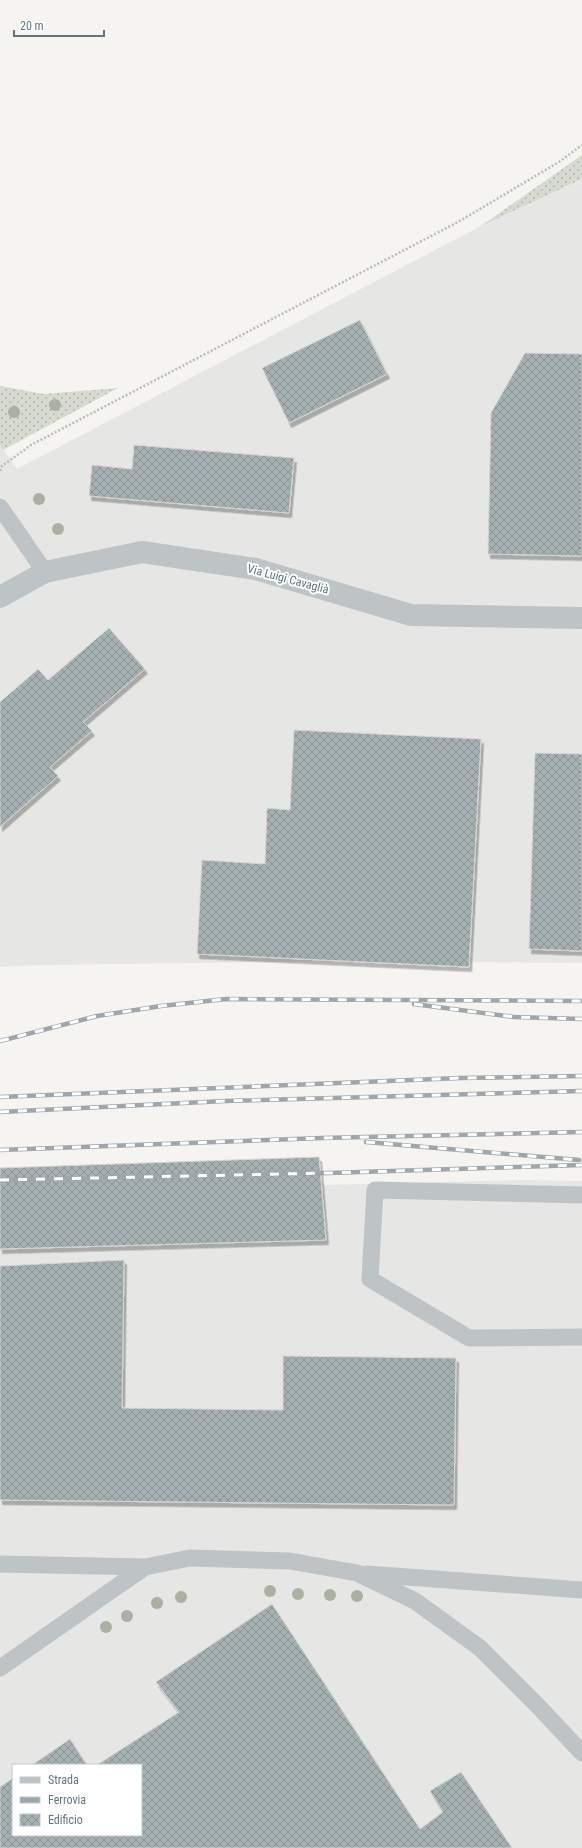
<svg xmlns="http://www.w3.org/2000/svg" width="582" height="1848" font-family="'Roboto Condensed',sans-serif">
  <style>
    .built { fill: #e6e6e5; fill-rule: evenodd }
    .grass { fill: url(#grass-dots) }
    .building { fill: url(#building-cross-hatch); stroke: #d6d6d4; filter: url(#shadow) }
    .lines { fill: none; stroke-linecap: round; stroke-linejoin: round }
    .path { stroke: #b8bcbd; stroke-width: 2.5; stroke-dasharray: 2 2; stroke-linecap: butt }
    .service { stroke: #bec4c6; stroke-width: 17 }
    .minor { stroke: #bec4c6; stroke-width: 22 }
    .rail-casing { stroke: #9da6aa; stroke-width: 4.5 }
    .rail { stroke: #fff; stroke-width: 3; stroke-dasharray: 9; stroke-linecap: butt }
    .tree { fill: #aab1a3 }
    .labels { text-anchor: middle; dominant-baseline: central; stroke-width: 4; stroke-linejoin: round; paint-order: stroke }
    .street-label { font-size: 12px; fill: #60767d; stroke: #fff }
  </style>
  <defs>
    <pattern id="grass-dots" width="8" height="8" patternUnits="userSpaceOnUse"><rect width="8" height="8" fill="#d6dad0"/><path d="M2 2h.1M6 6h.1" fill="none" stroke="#b1b5ae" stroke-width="1.8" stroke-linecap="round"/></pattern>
    <pattern id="building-cross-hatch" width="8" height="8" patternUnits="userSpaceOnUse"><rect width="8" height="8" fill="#a5b0b3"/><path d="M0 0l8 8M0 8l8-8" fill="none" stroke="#8a9497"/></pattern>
    <filter id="shadow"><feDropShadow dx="2.5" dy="4.5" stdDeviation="0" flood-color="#0004"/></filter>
  </defs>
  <rect width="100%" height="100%" fill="#f5f4f1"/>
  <!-- built -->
  <g class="built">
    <path d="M582 179V963L349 961 39 965 0 967V445L17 469 481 226Z"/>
    <path d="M319 1157 320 1185 524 1180 582 1181V1848H0V1168ZM13 1765H141V1835H13Z"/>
  </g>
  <!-- grass -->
  <g class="grass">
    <path d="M582 155V179L481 226Z"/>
    <path d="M0 386 44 394 118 388 3 450 0 445Z"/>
  </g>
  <!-- building -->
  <g class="building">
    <path d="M360 320 387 374 289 423 262 368Z"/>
    <path d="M525 353 582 354V556L488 554 491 413Z"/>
    <path d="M134 445 294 458 289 513 89 496 92 465 132 469Z"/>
    <path d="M109 628 145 669 83 722 92 731 50 767 58 776 0 827V702L38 669 48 680Z"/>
    <path d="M294 730 481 739 469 967 197 954 202 860 265 864 267 808 290 810Z"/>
    <path d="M535 753 582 754V951L529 949Z"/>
    <path d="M319 1157 326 1240 0 1249V1168Z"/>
    <path d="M124 1260 122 1408 283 1410V1356L456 1358 454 1505 0 1500V1266Z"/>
    <path d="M272 1604 420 1829 443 1812 430 1791 461 1772 512 1848H0V1787L13 1778V1835H141V1765H97L179 1712 156 1682Z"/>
    <path d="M70 1739 87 1765H32Z"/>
  </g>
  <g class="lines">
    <!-- path -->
    <path class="path" d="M0 471 2 466 31 445 458 222 559 162 582 145"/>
    <!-- service -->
    <g class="service">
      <path d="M0 507 45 572"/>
      <path d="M582 1195 375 1190 370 1279 469 1338 582 1337"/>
      <path d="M0 1564 145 1567"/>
      <path d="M367 1574 582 1590"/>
      <path d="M0 1668 145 1567 190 1558 290 1561 357 1573 415 1601 480 1648 538 1706 582 1753"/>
    </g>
    <!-- minor -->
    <path class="minor" d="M0 597 45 572 142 552 256 569 411 615 582 618"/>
    <!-- rail casing -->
    <g class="rail-casing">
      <g id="rail">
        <path d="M414 1004 514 1017 582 1019"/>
        <path d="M0 1041 97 1016 161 1006 226 999 582 1001"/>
        <path d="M0 1097 460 1078 582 1076"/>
        <path d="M0 1112 225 1101 582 1091"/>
        <path d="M366 1142 579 1160"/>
        <path d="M0 1150 322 1138 582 1132"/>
        <path d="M0 1180 329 1173 582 1165"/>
      </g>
    </g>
    <!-- rail -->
    <use href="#rail" class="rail"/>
  </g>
  <!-- trees -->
  <g class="tree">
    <circle cx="55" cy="405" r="6"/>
    <circle cx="14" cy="412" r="6"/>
    <circle cx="39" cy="499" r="6"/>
    <circle cx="58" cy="529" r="6"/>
    <circle cx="270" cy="1591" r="6"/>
    <circle cx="298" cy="1594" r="6"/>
    <circle cx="330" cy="1595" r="6"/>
    <circle cx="357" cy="1596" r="6"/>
    <circle cx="181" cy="1597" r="6"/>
    <circle cx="157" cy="1603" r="6"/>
    <circle cx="127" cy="1616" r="6"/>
    <circle cx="106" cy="1627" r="6"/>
  </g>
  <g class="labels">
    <!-- street labels -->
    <g class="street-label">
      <text transform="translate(288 579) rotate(15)">Via Luigi Cavaglià</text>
    </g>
  </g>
  <!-- legend -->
  <rect x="12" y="1764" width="130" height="72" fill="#ffffff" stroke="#bfc8cb"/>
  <rect x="20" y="1777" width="20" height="6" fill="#bec4c6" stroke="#bfc8cb"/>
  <text x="48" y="1784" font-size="12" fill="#60767d">Strada</text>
  <rect x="20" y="1797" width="20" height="6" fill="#9da6aa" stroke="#bfc8cb"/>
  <text x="48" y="1804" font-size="12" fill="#60767d">Ferrovia</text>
  <rect x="20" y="1814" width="20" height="12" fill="url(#building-cross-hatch)" stroke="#bfc8cb"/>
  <text x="48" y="1824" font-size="12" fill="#60767d">Edificio</text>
  <!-- scale -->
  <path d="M14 30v6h90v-6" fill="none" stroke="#60767d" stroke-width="2"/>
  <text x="20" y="30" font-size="12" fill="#60767d" stroke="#ffffff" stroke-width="3" paint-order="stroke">20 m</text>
</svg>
